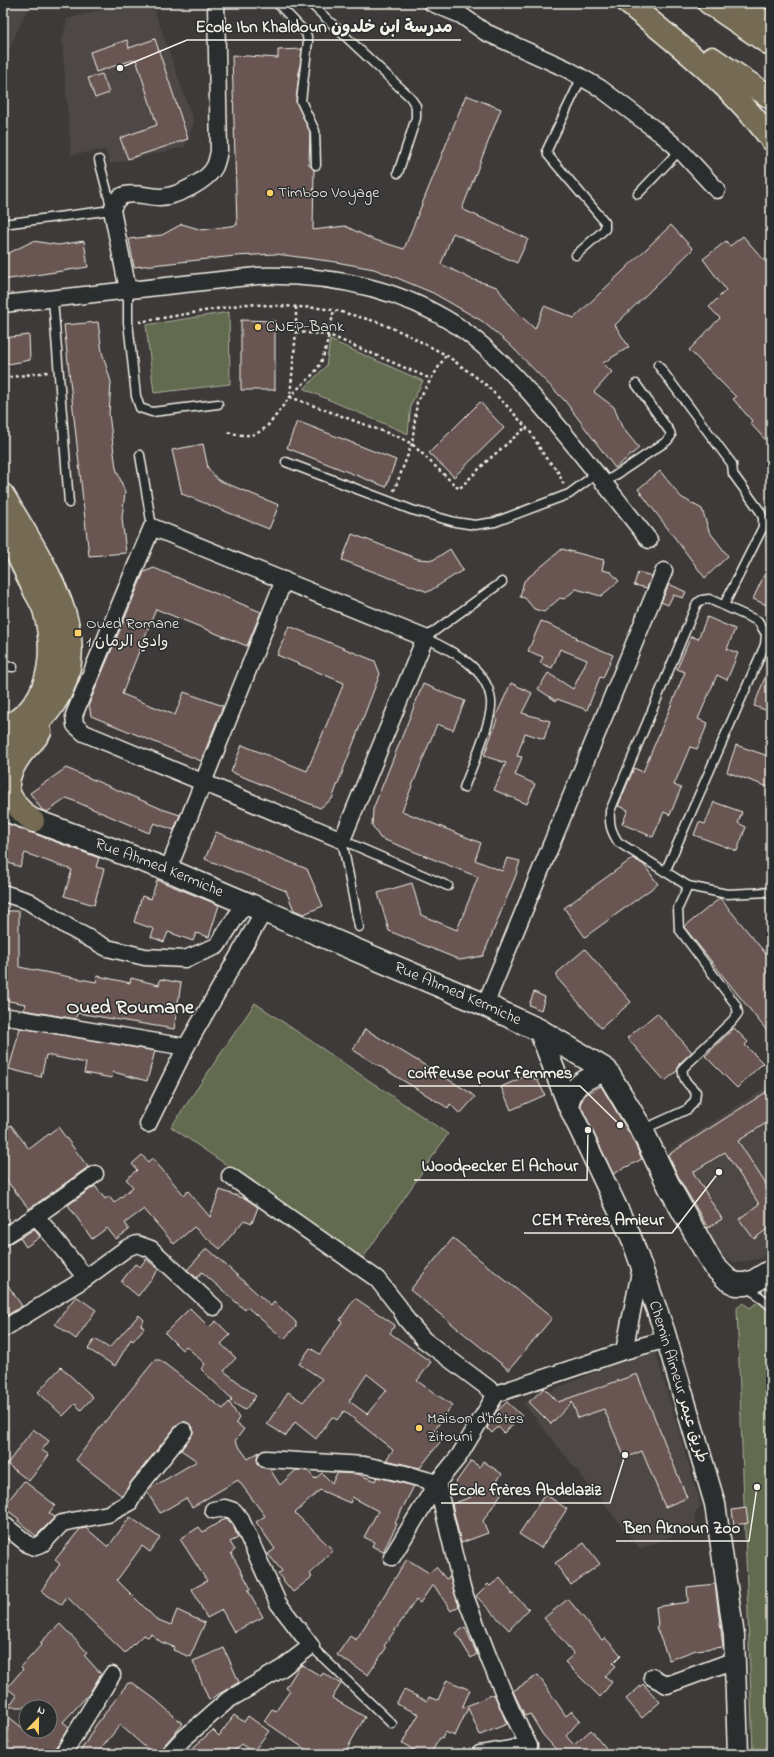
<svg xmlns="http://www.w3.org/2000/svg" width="774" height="1757" font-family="'Indie Flower','Playpen Sans Arabic',sans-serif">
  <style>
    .built { fill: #4d4644 }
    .green { fill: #626a50; stroke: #abae9c }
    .building { fill: #695753; stroke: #f4f1e8; fill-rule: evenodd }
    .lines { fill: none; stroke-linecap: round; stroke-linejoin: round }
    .service-casing { stroke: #f4f1e8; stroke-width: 11 }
    .minor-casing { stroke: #f4f1e8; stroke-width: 19 }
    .tertiary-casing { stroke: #f4f1e8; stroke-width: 23 }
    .secondary-casing { stroke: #f4f1e8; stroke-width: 25 }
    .primary-casing { stroke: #f4f1e8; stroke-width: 25 }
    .motorway-casing { stroke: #f4f1e8; stroke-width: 25 }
    .path { stroke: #f4f1e8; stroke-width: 2.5; stroke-dasharray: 3 3; stroke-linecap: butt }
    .service { stroke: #2a2d2e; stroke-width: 8 }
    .minor { stroke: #2a2d2e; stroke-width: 16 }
    .tertiary { stroke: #2a2d2e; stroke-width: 20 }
    .secondary { stroke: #2a2d2e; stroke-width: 22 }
    .primary { stroke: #746b52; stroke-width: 22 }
    .motorway { stroke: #746b52; stroke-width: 22 }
    .poi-dot { fill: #ffd166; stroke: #2a2d2e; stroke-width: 1.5 }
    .labels { text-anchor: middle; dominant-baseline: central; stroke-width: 3; stroke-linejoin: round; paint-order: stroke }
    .poi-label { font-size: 16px; fill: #f4f1e8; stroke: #2a2d2e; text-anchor: start }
    .street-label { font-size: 16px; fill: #f4f1e8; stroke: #2a2d2e }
    .district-label { font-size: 20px; font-weight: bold; fill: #f4f1e8; stroke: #2a2d2e }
    .leader { fill: none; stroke: #f4f1e8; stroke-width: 1.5 }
    .callout-dot { fill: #f4f1e8; stroke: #2a2d2e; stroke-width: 1.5 }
    .callout-label { font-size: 17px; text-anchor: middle; font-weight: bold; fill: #f4f1e8; stroke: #2a2d2e; stroke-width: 3; stroke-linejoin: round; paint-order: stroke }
  </style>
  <rect width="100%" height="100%" fill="#3d3a39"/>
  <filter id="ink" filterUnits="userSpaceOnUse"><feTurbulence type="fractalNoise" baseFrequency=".025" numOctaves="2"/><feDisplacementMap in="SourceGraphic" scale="8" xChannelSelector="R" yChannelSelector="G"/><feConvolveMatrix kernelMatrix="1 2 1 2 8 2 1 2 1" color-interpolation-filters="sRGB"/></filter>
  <g filter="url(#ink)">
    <!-- built -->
    <g class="built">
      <path d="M3 3H30L3 63Z"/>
      <path d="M126 3H152L194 122 185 147 110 164 105 150 71 155 62 40 67 19Z"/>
      <path d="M771 1084V1250L759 1259 735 1263 715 1253 660 1157Z"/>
      <path d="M654 1347 701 1506 694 1515 697 1526 640 1549 523 1403Z"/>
    </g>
    <!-- green -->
    <g class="green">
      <path d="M229 312 230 384 154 393 146 325Z"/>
      <path d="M330 340 423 381 411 404 408 434 304 389 326 366Z"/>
      <path d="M255 1003 448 1134 363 1258 171 1127Z"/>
      <path d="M771 1291V1754H753L737 1308 743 1303 750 1308Z"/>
    </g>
    <!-- building -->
    <g class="building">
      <path d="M155 39 188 139 128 159 120 138 157 125 136 59 96 72 90 52 127 40 129 48Z"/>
      <path d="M302 49 296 101 310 132 309 165 314 170 313 230 345 226 372 239 404 249 466 95 501 109 462 209 528 239 517 263 453 233 441 264 471 279 497 287 512 308 535 329 544 306 574 318 671 225 693 249 615 325 629 347 603 363 612 372 594 392 614 407 622 427 639 448 615 468 565 401 509 344 482 321 433 293 390 275 374 269 336 262 276 254 235 256 134 267 129 239 162 235 182 224 202 230 237 225 232 55 278 58V50Z"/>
      <path d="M102 74 109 93 95 98 88 78Z"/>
      <path d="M743 236 771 268V446L750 423 752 421 733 399 736 397 689 350 720 318 709 307 726 290 703 259 726 241 730 246Z"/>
      <path d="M33 241 58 245 84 241 88 267 3 280V254L9 253Z"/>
      <path d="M241 320 275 321V390H241Z"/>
      <path d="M98 322 102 352 111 382 109 414 116 468 125 492 122 518 126 553 89 556 64 325Z"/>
      <path d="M29 335 30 360 3 365V338Z"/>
      <path d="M480 402 504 428 454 477 429 453Z"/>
      <path d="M297 421 396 460 386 487 287 448Z"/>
      <path d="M203 444 208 468 218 480 279 505 269 529 182 494 172 450Z"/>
      <path d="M660 471 681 497 702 509 709 531 728 556 705 578 638 489Z"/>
      <path d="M352 534 418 559 433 560 450 549 463 570 428 592 342 560Z"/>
      <path d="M562 549 604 560 602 570 611 572 619 581 601 596 576 589 564 599 560 598 544 612 534 609 525 598 520 597 524 581Z"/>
      <path d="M771 560V607L753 599Z"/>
      <path d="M154 568 261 612 247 646 156 609 122 694 175 715 184 692 223 706 201 761 91 716 89 704 144 572Z"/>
      <path d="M638 572 652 576 647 588 634 585Z"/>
      <path d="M669 584 686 592 683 598 673 595 668 605 661 602Z"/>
      <path d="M707 617 735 629 727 649 738 653 727 680 717 675 698 719 708 723 697 749 690 747 674 785 681 788 670 815 664 812 653 837 622 824 628 810 618 806 634 768 643 772 685 672 677 669 691 636 698 639Z"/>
      <path d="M541 621 577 637 576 639 613 655 603 678 600 677 587 710 557 699 556 701 538 689 548 673 573 689 587 660 560 649 552 668 540 663 543 657 528 651Z"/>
      <path d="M289 626 375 661 380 674 332 799 320 808 231 772 242 745 307 771 344 683 277 655Z"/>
      <path d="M770 664H771V712L754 706Z"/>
      <path d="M511 683 532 693 522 713 550 721 544 739 525 733 517 756 522 757 515 775 535 784 527 804 494 790 506 763 484 756 497 719 495 718Z"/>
      <path d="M423 684 465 701 453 730 437 724 402 811 481 843 475 860 502 871 507 858 520 861 516 875 483 956 460 960 389 931 378 893 412 883 421 915 457 930 478 877 380 838 372 825 373 809Z"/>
      <path d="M736 745 771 757V788L727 772Z"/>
      <path d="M66 768 162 809 180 815 174 830 154 823 149 833 67 798 47 812 42 810 30 793Z"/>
      <path d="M714 802 742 812 738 823 746 827 737 851 694 835 699 822 705 824Z"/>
      <path d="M3 822 99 858 96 867 104 869 94 905 64 896 72 870 25 853 20 867 3 861Z"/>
      <path d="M216 832 307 869 323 906 304 914 294 910 286 891 205 859Z"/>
      <path d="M633 858 644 865 658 884 585 937 564 908Z"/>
      <path d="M157 880 219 905 209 937 196 933 193 941 168 932 164 942 151 937 154 929 134 922 142 896 151 899Z"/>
      <path d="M720 898 771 960V1036L684 927Z"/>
      <path d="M3 911H19V967L96 982 98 976 130 983 131 978 159 985 160 979 181 983 174 1029 77 1013 76 1019 24 1010 26 1004 3 1000Z"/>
      <path d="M585 949 631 1002 601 1028 557 978V973Z"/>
      <path d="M534 992 545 997 541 1010 529 1005Z"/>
      <path d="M657 1013 692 1052 679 1064 677 1071 665 1081 627 1038Z"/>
      <path d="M20 1028 155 1051 147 1081 113 1072 112 1078 84 1073 86 1063 46 1055 41 1077 9 1069Z"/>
      <path d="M734 1028 748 1042 745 1045 763 1063 737 1088 705 1056Z"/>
      <path d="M365 1029 469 1092 475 1097 460 1114 450 1104 448 1108 353 1050Z"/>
      <path d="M532 1073 535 1080 537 1079 545 1095 511 1110 501 1087Z"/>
      <path d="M601 1086 631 1136 642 1159 613 1174 580 1104 585 1095Z"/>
      <path d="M771 1089V1120L738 1141 771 1192V1226L754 1239 739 1219 759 1204 725 1152 693 1172 722 1219 708 1228 681 1182 668 1155Z"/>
      <path d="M11 1125 29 1149 58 1127 88 1167 29 1209 3 1176V1131Z"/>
      <path d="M142 1155 148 1162 152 1158 184 1195 188 1191 210 1217 220 1190 246 1199 258 1207 252 1223 244 1220 220 1249 194 1227 174 1244 144 1209 125 1223 129 1230 116 1239 107 1228 92 1239 68 1205 95 1186 105 1199 109 1196 114 1203 133 1187 126 1179 137 1170 132 1164Z"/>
      <path d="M34 1229 40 1237 26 1247 20 1238Z"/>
      <path d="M453 1238 552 1318 509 1370 410 1290Z"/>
      <path d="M207 1248 271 1306 274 1302 296 1322V1326L284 1339 247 1307 245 1310 202 1272 197 1278 187 1270Z"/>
      <path d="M146 1259 159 1269 138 1296 121 1282 135 1264 140 1267Z"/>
      <path d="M3 1278 22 1306 3 1318Z"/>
      <path d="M76 1296 96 1310 76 1339 55 1324Z"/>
      <path d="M355 1298 395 1325 390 1333 431 1362 417 1381 452 1405 434 1431 443 1438 420 1468 386 1460 393 1450 344 1411 337 1420 332 1417 316 1439 295 1422 286 1436 267 1424 288 1392 303 1402 322 1379 299 1364 310 1348 320 1354 342 1322 340 1320ZM367 1374 387 1390 367 1414 349 1401Z"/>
      <path d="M190 1308 209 1327 216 1321 230 1335 221 1344 236 1358 224 1371 256 1396 245 1410 230 1401 232 1399 201 1369 205 1364 186 1346 182 1350 165 1333Z"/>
      <path d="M139 1315 144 1320 141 1325 144 1328 133 1341 131 1339 115 1366 88 1349 95 1339 109 1348Z"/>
      <path d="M155 1360H160L223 1409 229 1402 239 1418 236 1423 244 1429 235 1441 248 1459 259 1452 257 1458 258 1464 261 1467 270 1469 280 1485 296 1470 308 1471 315 1479 322 1473 332 1483 337 1473 358 1474 375 1481 377 1477 414 1486 395 1523 397 1524 383 1552 372 1546 374 1542 364 1537 378 1511 352 1497 350 1503 320 1490 295 1513 333 1550 310 1574 312 1577 293 1592 278 1574 282 1571 268 1554 275 1549 256 1522 265 1516 238 1480 192 1507 186 1498 160 1513 147 1492 151 1488 197 1461 181 1450 193 1433V1427L186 1422H181L177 1425 131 1482 122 1496 76 1460 99 1429Z"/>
      <path d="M61 1367 93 1397 81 1410 75 1404 63 1416 38 1392Z"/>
      <path d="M637 1374 687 1498 665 1507 642 1451 625 1458 604 1409 578 1418 572 1402 551 1424 529 1402 544 1388 558 1402Z"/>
      <path d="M507 1402 522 1416 504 1433 498 1427 492 1433 487 1428 496 1412Z"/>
      <path d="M33 1429 49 1441 42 1450 49 1455 29 1481 7 1464Z"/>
      <path d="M471 1461 480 1467 483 1461 502 1474 494 1485 503 1491 483 1521 488 1533 461 1543 452 1504 471 1497 454 1485Z"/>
      <path d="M24 1481 55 1505 49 1513 55 1517 36 1536 18 1521 19 1519 3 1507Z"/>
      <path d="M545 1494 567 1509 541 1548 519 1534Z"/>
      <path d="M746 1508 748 1523 734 1525 732 1510Z"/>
      <path d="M130 1517 160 1538 150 1552 142 1546 117 1580 156 1619 171 1625 177 1610 205 1623 190 1657 173 1650 174 1647 161 1642 151 1634 148 1637 143 1635 125 1653 67 1597 62 1605 41 1591 60 1564 55 1560 80 1529 86 1528 108 1547Z"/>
      <path d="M226 1518 233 1525 238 1538 230 1542 235 1550 231 1553 251 1589 248 1590 263 1617 234 1632 222 1610 207 1618 192 1589 207 1581 180 1539 199 1527 203 1532Z"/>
      <path d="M584 1543 600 1564 571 1585 555 1563Z"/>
      <path d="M407 1559 429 1573 436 1567 446 1579 450 1577 459 1606 451 1611 433 1584 420 1603 416 1600 384 1646 386 1648 368 1675 337 1655 350 1636 356 1640Z"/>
      <path d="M500 1578 512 1593 511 1595 513 1594 529 1609 509 1630 476 1596 488 1584 490 1586Z"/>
      <path d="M715 1584 723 1647 696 1650 669 1660 656 1627 658 1626 656 1607 688 1602 687 1587Z"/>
      <path d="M568 1599 602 1640 605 1638 621 1655 613 1663 616 1666 605 1676 612 1682 600 1697 565 1662 574 1654 544 1618Z"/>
      <path d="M60 1624 87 1652 84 1655 101 1674 89 1694 63 1722 69 1727 58 1744 49 1754H3V1712L26 1731H50V1707H8L17 1696 7 1688 23 1669 21 1667 42 1644 40 1643Z"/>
      <path d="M465 1627 477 1654 471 1658 456 1633Z"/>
      <path d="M224 1648 239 1682 209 1700 193 1661Z"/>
      <path d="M302 1665 321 1676 323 1673 341 1684 332 1698 365 1717 344 1754H303L305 1749 264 1721 272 1709 276 1711 290 1691 286 1688 299 1667Z"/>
      <path d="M538 1675 566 1716 572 1711 580 1720 566 1736 574 1745 591 1730 606 1748 599 1754H560L543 1735 530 1714 525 1716 513 1691Z"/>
      <path d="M447 1680 470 1690 462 1708 494 1694 507 1724 480 1735 468 1708 455 1736 445 1732 442 1739 440 1738 430 1754H421L402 1743 419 1714 396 1704 404 1690 427 1701 429 1697 438 1700Z"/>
      <path d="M128 1683H133L156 1700 183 1724 156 1754H153L120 1725 97 1754H79L96 1725Z"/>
      <path d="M643 1684 660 1702 642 1718 626 1699Z"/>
      <path d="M234 1715 244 1722 248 1716 269 1731 253 1752 241 1744 230 1754H186L213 1730 219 1736Z"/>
    </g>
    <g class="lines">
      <!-- service casing -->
      <g class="service-casing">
        <g id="service">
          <path d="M277 3 306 33 308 41 301 101 315 131 316 165"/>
          <path d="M310 3 410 97 416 106V118L398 173"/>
          <path d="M638 194 680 150"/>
          <path d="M3 224 112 210 99 160"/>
          <path d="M576 255 605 229V222L548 155 547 150 582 77"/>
          <path d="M128 290V322L136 396 140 408 152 412 218 404"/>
          <path d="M53 299 69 503"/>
          <path d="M658 365 732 464 733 474 760 511 763 518V527L724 605"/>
          <path d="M140 455 152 527"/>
          <path d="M286 462 412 510 455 522 475 525 495 522 569 494 596 474"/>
          <path d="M604 483 667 441 671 436 670 432 636 384"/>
          <path d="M3 666 13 667"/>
          <path d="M464 788C471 768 493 720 491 701 488 668 451 650 425 638L502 582"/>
          <path d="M665 872 765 645 766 634 758 621 709 599 702 600 697 603 610 811C609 824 611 831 618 842L688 886 727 894 771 892"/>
          <path d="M359 927 342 840 448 886"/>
          <path d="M642 1130 688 1109 695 1100 696 1092C689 1085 681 1079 683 1068L732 1021 738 1013 736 1005 679 929 678 908 688 886"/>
          <path d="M747 1286 771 1306"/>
          <path d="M311 1646 392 1724"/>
        </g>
      </g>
      <!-- minor casing -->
      <g class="minor-casing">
        <g id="minor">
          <path d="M432 3 461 15 485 32 567 69 600 88 661 134 680 150 717 190"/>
          <path d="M128 290 112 210C114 203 117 197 125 195 136 192 148 197 160 197 176 197 208 181 215 166 217 161 218 156 219 151L216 3"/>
          <path d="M3 304 257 276C326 274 397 287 456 325 494 351 524 385 553 420 586 459 617 500 649 540"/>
          <path d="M152 527 425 638 342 840 84 733 75 725 74 715Z"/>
          <path d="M168 870 284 580"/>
          <path d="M3 893 28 901 70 928 107 948 145 957 185 959 217 946 245 903"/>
          <path d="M485 1005 664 571"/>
          <path d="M3 1016 186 1047"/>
          <path d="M148 1124 186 1047 264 911"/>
          <path d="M230 1176 377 1279 399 1307 406 1319 424 1340 496 1394"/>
          <path d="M36 1216 86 1278"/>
          <path d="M3 1237 36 1216 95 1174"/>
          <path d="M3 1329 86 1278 127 1248 137 1244 151 1249 214 1307"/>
          <path d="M624 1351 641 1267"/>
          <path d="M266 1459 364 1465 401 1473 437 1483 462 1588 490 1661 511 1710 529 1746 480 1754"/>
          <path d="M3 1524 29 1545 35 1547 43 1543 62 1523 108 1514 129 1503 138 1488 184 1431"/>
          <path d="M392 1557 437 1483 459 1456 496 1394 624 1351 667 1339"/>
          <path d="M652 1677 667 1685 735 1660"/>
          <path d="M63 1754 112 1675"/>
          <path d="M169 1754 182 1740 228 1700 281 1669 311 1646 278 1603 241 1520 234 1511 225 1508 213 1510"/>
        </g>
      </g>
      <!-- tertiary casing -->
      <g class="tertiary-casing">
        <g id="tertiary">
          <path d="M539 1030 568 1105 631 1237 664 1330 715 1504 734 1636 738 1754"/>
          <path d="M568 1105C574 1081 586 1080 606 1070"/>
        </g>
      </g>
      <!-- secondary casing -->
      <g class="secondary-casing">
        <g id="secondary">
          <path id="s1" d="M3 809 168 870 485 1005 539 1030 606 1070 642 1130 670 1188 713 1265 728 1280 736 1284H745L753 1282 771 1271"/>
        </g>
      </g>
      <!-- primary casing -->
      <g class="primary-casing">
        <g id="primary">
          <path d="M3 495C26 534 58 582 68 626 80 679 50 724 3 747"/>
          <path d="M3 528C14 547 24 567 33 588 37 596 43 604 45 613 56 657 50 708 3 728"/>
          <path d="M33 821C4 798 0 783 22 753 28 746 35 740 40 732"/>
        </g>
      </g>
      <!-- motorway casing -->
      <g class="motorway-casing">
        <g id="motorway">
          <path d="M628 3C679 45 731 85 771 139"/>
          <path d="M709 3 771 45"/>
          <path d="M743 3 771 29"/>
          <path d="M712 58 771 98"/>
        </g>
      </g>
      <!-- path -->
      <g class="path">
        <path d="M296 307V332L290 397 401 438 412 444 459 489 487 461 525 428"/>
        <path d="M139 322 246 304 318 308 334 310 378 322 406 334 446 355 484 383 509 408 531 433 545 457 557 470 564 485"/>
        <path d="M296 332 329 335 431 379"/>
        <path d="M3 378 48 372"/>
        <path d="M228 432C265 444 270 420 290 397 298 387 313 377 319 366 326 355 331 323 334 310"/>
        <path d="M394 491 412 444 417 402 446 355"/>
      </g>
      <!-- service -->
      <use href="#service" class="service"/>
      <!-- minor -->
      <use href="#minor" class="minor"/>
      <!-- tertiary -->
      <use href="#tertiary" class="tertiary"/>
      <!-- secondary -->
      <use href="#secondary" class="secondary"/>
      <!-- primary -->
      <use href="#primary" class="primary"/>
      <!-- motorway -->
      <use href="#motorway" class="motorway"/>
    </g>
  </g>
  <!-- markers -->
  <g class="poi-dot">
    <circle cx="270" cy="193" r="4"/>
    <circle cx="258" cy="327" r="4"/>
    <rect x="74" y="629" width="8" height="8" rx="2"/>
    <circle cx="419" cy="1428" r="4"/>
  </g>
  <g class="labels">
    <!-- poi labels -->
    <g class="poi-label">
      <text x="278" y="193">Timboo Voyage</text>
      <text x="266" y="327">CNEP-Bank</text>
      <text x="86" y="624">Oued Romane<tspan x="86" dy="18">1 وادي الرمان</tspan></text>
      <text x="427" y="1419">Maison d'hôtes<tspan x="427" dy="18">Zitouni</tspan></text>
    </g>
    <!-- street labels -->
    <g class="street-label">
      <text stroke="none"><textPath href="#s1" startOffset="167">Rue Ahmed Kermiche</textPath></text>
      <text stroke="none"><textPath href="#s1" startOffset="491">Rue Ahmed Kermiche</textPath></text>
      <text transform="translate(678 1382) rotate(73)">Chemin Aïmeur طريق عيمر</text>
    </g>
    <!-- district labels -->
    <g class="district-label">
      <text x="130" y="1008">Oued Roumane</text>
    </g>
  </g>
  <!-- callouts -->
  <path class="leader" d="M120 68L187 40H461M620 1125L580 1086H399M588 1130L587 1180H414M719 1172L672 1233H524M625 1455L610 1503H441M757 1487L749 1541H616"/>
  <g class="callout-dot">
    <circle cx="120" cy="68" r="4"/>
    <circle cx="620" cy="1125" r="4"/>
    <circle cx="588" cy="1130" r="4"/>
    <circle cx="719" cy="1172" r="4"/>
    <circle cx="625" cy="1455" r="4"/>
    <circle cx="757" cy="1487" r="4"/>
  </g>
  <g class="callout-label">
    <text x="324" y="32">Ecole Ibn Khaldoun مدرسة ابن خلدون</text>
    <text x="490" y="1078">coiffeuse pour femmes</text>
    <text x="500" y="1171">Woodpecker El Achour</text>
    <text x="598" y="1225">CEM Frères Amieur</text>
    <text x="525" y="1495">Ecole frères Abdelaziz</text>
    <text x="682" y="1533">Ben Aknoun Zoo</text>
  </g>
  <!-- margin -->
  <rect width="774" height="1757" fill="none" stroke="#2a2d2e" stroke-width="16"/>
  <rect x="8" y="8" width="758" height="1741" fill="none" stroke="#f4f1e8" stroke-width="1.5" filter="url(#ink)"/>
  <!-- north arrow -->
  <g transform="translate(38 1719) rotate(22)"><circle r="19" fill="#2a2d2e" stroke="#7b7b78"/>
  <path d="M0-3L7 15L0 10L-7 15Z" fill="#ffd166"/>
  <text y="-6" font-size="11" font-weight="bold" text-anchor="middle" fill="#f4f1e8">N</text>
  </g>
</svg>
